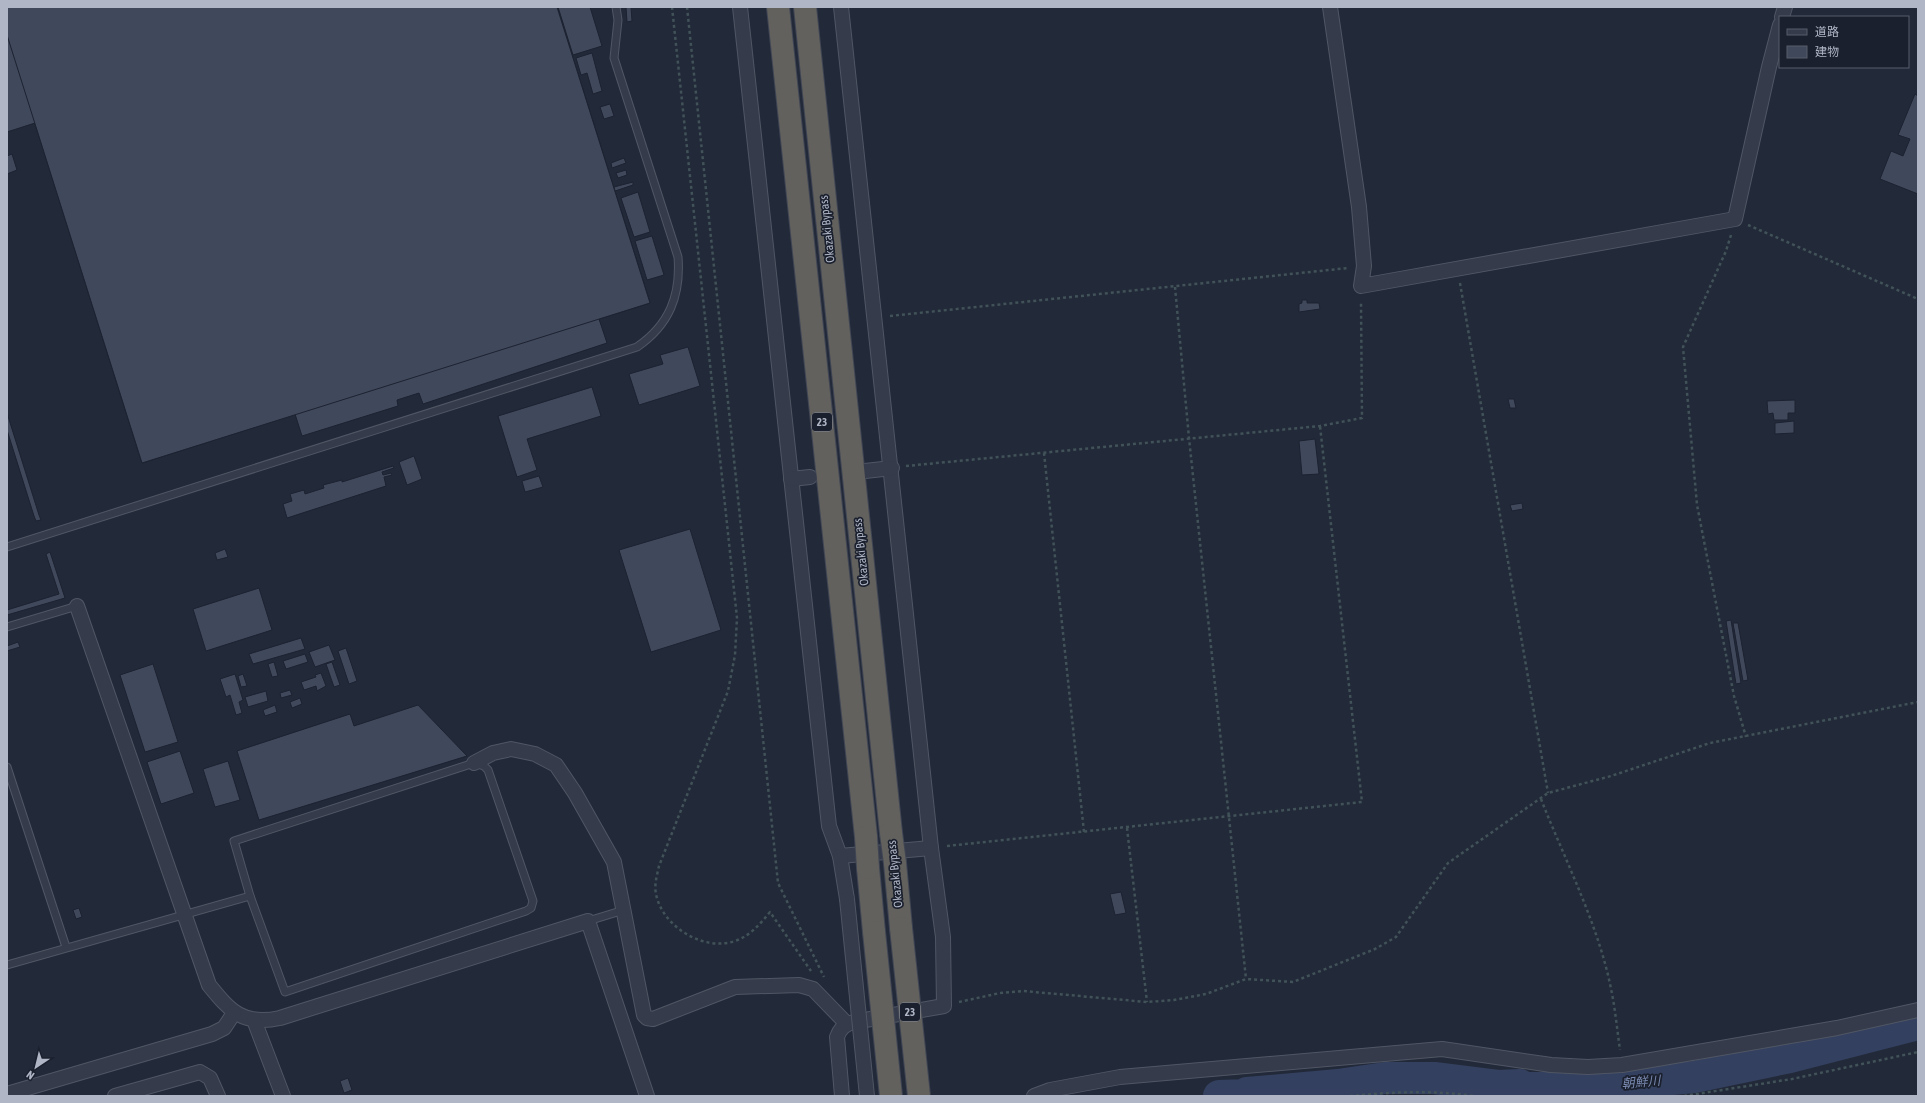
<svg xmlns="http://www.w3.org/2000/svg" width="1925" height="1103" font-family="'Asap Condensed','Noto Sans JP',sans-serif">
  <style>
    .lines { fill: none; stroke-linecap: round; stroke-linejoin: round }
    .river { stroke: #33405f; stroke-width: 32 }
    .building { fill: #40485b; stroke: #1c2230 }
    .service-casing { stroke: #505664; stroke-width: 9 }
    .minor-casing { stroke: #505664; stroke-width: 16 }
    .trunk-casing { stroke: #404654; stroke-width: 24 }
    .path { stroke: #415258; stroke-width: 2.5; stroke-dasharray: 3 3; stroke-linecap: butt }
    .service { stroke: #353b4a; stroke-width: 7 }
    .minor { stroke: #353b4a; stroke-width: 14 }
    .trunk { stroke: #62615e; stroke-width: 22 }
    .minor-bridge-casing { stroke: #505664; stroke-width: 16; stroke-linecap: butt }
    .trunk-bridge-casing { stroke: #404654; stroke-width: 24; stroke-linecap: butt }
    .minor-bridge { stroke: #353b4a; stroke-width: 14 }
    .trunk-bridge { stroke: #62615e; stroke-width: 22 }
    .labels { text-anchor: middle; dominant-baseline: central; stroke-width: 3.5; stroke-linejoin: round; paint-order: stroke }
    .shield { fill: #1b202e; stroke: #838998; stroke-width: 1 }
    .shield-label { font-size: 11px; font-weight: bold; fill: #b0b6c6 }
    .street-label { font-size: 12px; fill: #b0b6c6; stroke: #1b202e }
    .water-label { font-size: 13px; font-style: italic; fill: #7888ae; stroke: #1b202e }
  </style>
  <rect width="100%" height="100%" fill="#222939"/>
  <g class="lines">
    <!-- river -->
    <path class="river" d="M1219 1096 1247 1095V1093L1338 1085 1385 1078H1434L1498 1086 1520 1085 1526 1088H1579L1694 1077 1790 1057 1918 1024"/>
  </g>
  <!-- building -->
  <g class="building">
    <path d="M7 7H557L650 303 599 319 607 343 423 404 419 393 397 400 398 406 302 436 295 414 142 463 35 123 7 132Z"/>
    <path d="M7 7H557L650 303 142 463 7 35Z"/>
    <path d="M558 7H590L602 46 573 55Z"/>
    <path d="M626 7H631L632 21 627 22Z"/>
    <path d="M592 53 602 91 593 94 587 73 581 75 576 58Z"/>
    <path d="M1915 94 1918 96V194L1880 179 1891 151 1903 156 1910 139 1898 135Z"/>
    <path d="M610 104 614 116 604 119 600 107Z"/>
    <path d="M12 154 17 170 7 174V156Z"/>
    <path d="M624 158 626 163 612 168 611 163Z"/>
    <path d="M626 170 627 175 618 178 616 173Z"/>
    <path d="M633 182V185L615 191 614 187Z"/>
    <path d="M638 192 650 232 634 237 621 198Z"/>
    <path d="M652 236 664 275 647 280 635 241Z"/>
    <path d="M1302 300H1307V303H1319L1320 309 1299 312V304L1302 303Z"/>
    <path d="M688 347 700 386 639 405 629 374 663 364 660 355Z"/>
    <path d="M592 387 601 416 527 439 537 470 517 477 498 416Z"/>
    <path d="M1508 399H1514L1516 408H1510Z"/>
    <path d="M1795 400V413H1788V420H1774L1773 413 1768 414 1767 401Z"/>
    <path d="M7 413 39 515 41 520 36 521 34 516 7 430Z"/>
    <path d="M1794 421V433L1775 434V423Z"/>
    <path d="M1315 439 1319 474 1302 475 1299 441Z"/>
    <path d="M414 456 422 479 407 485 399 462Z"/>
    <path d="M393 466 394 468 382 472 383 475 391 473 392 475 384 477 386 486 287 518 283 504 292 501 290 494 304 490 305 494 324 488 323 485 342 480V482Z"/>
    <path d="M539 476 543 487 525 492 522 481Z"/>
    <path d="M1522 503 1523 509 1512 511 1510 505Z"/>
    <path d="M690 529 721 630 651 652 619 550Z"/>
    <path d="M225 549 228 557 217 560 215 553Z"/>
    <path d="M50 552 65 598 7 615V610L59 594 46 554Z"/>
    <path d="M259 588 272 630 206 651 193 609Z"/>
    <path d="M1731 620 1741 683 1736 684 1726 621Z"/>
    <path d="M1733 623H1738L1748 680 1743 681Z"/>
    <path d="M301 638 305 649 253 664 249 654Z"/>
    <path d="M18 642 20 647 7 651V646Z"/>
    <path d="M329 645 335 660 315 667 309 652Z"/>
    <path d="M346 648 357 681 349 684 338 651Z"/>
    <path d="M305 654 308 662 286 669 283 661Z"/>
    <path d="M274 662 278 676 272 677 268 664Z"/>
    <path d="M332 662 340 685 334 687 326 664Z"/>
    <path d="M153 664 178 742 145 752 120 675Z"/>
    <path d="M321 673 326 686 317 691 316 686 304 690 301 682 316 677 315 675Z"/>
    <path d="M235 674 243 700 239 702 242 713 236 715 230 695 226 697 220 679Z"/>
    <path d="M243 674 247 686 241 687 238 676Z"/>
    <path d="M290 690 292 695 281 698 280 693Z"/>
    <path d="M266 691 268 701 248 707 245 697Z"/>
    <path d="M300 698 302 704 292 708 290 702Z"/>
    <path d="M275 705 277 712 265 716 263 710Z"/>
    <path d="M418 705 467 756 259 820 237 751 350 714 354 726Z"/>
    <path d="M180 751 194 793 161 804 147 762Z"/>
    <path d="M228 761 240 800 215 807 203 769Z"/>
    <path d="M1121 892 1126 913 1115 915 1110 894Z"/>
    <path d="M79 908 82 917 76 919 73 910Z"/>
    <path d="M348 1078 352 1090 344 1093 340 1081Z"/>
  </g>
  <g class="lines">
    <!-- service casing -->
    <g class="service-casing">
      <g id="service">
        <path d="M7 547 637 347C669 325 681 296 678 257L614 58 618 20 616 7"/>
        <path d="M7 627 77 606"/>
        <path d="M474 763 484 766 488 770 533 901 531 908 526 911 285 992 250 896 234 841Z"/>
        <path d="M7 767 66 947"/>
        <path d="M588 921 624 910"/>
        <path d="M7 965 250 896"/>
      </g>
    </g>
    <!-- minor casing -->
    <g class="minor-casing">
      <g id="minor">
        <path d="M740 7 829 826 840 856 931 848"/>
        <path d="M841 7 931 848 943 937 944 1006 854 1022C845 1024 840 1028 837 1037L842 1096"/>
        <path d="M1330 7 1359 207 1364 266 1361 286 1735 219 1769 67 1780 25"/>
        <path d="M1782 17 1785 7"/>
        <path d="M865 471 892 468"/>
        <path d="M791 479 810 477"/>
        <path d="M77 606 209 985C230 1011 243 1026 280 1018L588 921 647 1096"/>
        <path d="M474 763 493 753 511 749 535 754 556 765 575 793 614 862 644 1015 647 1018 653 1019 735 987 799 985 813 989 847 1024"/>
        <path d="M840 856 847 899"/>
        <path d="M254 1020 283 1096"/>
        <path d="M7 1094 212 1034 224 1028 234 1013"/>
        <path d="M115 1096 200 1072 210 1078 218 1096"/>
        <path d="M1034 1096 1050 1090 1120 1077 1442 1049 1551 1065 1588 1067 1622 1065 1837 1028 1918 1010"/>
      </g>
    </g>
    <!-- trunk casing -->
    <g class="trunk-casing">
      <g id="trunk">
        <path d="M778 7 866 837"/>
        <path d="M805 7 891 833"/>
        <path d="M895 863 901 928"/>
        <path d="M868 868 874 932"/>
      </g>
    </g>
    <!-- path -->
    <g class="path">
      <path d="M672 7 737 618 735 655 728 691 659 866C657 875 654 885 656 894 662 926 703 952 735 941 750 936 760 924 770 912L811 971"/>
      <path d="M687 7 778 883 824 977"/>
      <path d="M1748 225 1918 299"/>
      <path d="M1731 235 1726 251 1683 347 1697 505 1734 696 1746 737"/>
      <path d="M1460 283 1548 793"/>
      <path d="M1175 287 1189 438 1246 979"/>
      <path d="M890 316 1348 268"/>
      <path d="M1044 453 1084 832"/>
      <path d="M906 466 1320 426 1362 418 1361 302"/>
      <path d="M1541 799C1564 858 1597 922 1610 984 1615 1006 1617 1029 1620 1050"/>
      <path d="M1127 828 1147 1002"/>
      <path d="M947 846 1362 802 1320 426"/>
      <path d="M959 1002 1000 993 1023 991 1147 1002 1174 1000 1206 994 1246 979 1293 982 1375 949 1396 937 1448 863 1548 793 1611 776 1710 743 1918 702"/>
      <path d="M1350 1096C1392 1092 1433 1090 1474 1096"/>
      <path d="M1684 1096 1792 1079 1918 1052"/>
    </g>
    <!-- service -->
    <use href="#service" class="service"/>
    <!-- minor -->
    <use href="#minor" class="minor"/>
    <!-- trunk -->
    <use href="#trunk" class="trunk"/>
    <!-- minor-bridge casing -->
    <g class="minor-bridge-casing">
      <path id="minor-bridge" d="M847 899 867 1096"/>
    </g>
    <!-- trunk-bridge casing -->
    <g class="trunk-bridge-casing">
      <g id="trunk-bridge">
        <path d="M891 833 895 863"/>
        <path d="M866 837 868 868"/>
        <path d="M901 928 919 1096"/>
        <path d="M874 932 891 1096"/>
      </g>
    </g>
    <!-- minor-bridge -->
    <use href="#minor-bridge" class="minor-bridge"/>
    <!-- trunk-bridge -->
    <use href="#trunk-bridge" class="trunk-bridge"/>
  </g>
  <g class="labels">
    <!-- shield labels -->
    <g class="shield">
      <rect x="812" y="413" width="20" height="18" rx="3"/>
      <rect x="900" y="1003" width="20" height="18" rx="3"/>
    </g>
    <g class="shield-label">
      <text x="822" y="422">23</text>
      <text x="910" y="1012">23</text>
    </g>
    <!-- street labels -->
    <g class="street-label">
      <text transform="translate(827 229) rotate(-96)">Okazaki Bypass</text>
      <text transform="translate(861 552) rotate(-96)">Okazaki Bypass</text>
      <text transform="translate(895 874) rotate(-96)">Okazaki Bypass</text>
    </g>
    <!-- water labels -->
    <g class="water-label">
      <text transform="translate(1641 1082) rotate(-5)">朝鮮川</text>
    </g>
  </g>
  <!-- border -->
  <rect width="1925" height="1103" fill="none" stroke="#b0b6c6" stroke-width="16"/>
  <!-- legend -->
  <rect x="1779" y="16" width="130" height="52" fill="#1b202e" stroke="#575c6b"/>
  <rect x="1787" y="29" width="20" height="6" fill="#353b4a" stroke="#575c6b"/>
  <text x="1815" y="36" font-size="12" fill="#b0b6c6">道路</text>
  <rect x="1787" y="46" width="20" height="12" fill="#40485b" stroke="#575c6b"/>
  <text x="1815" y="56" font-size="12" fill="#b0b6c6">建物</text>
  <!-- north arrow -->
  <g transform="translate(36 1067) rotate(215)" stroke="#1b202e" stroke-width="3" paint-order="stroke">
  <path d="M0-3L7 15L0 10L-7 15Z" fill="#b0b6c6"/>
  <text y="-6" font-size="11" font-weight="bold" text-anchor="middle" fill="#b0b6c6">N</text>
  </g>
</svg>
